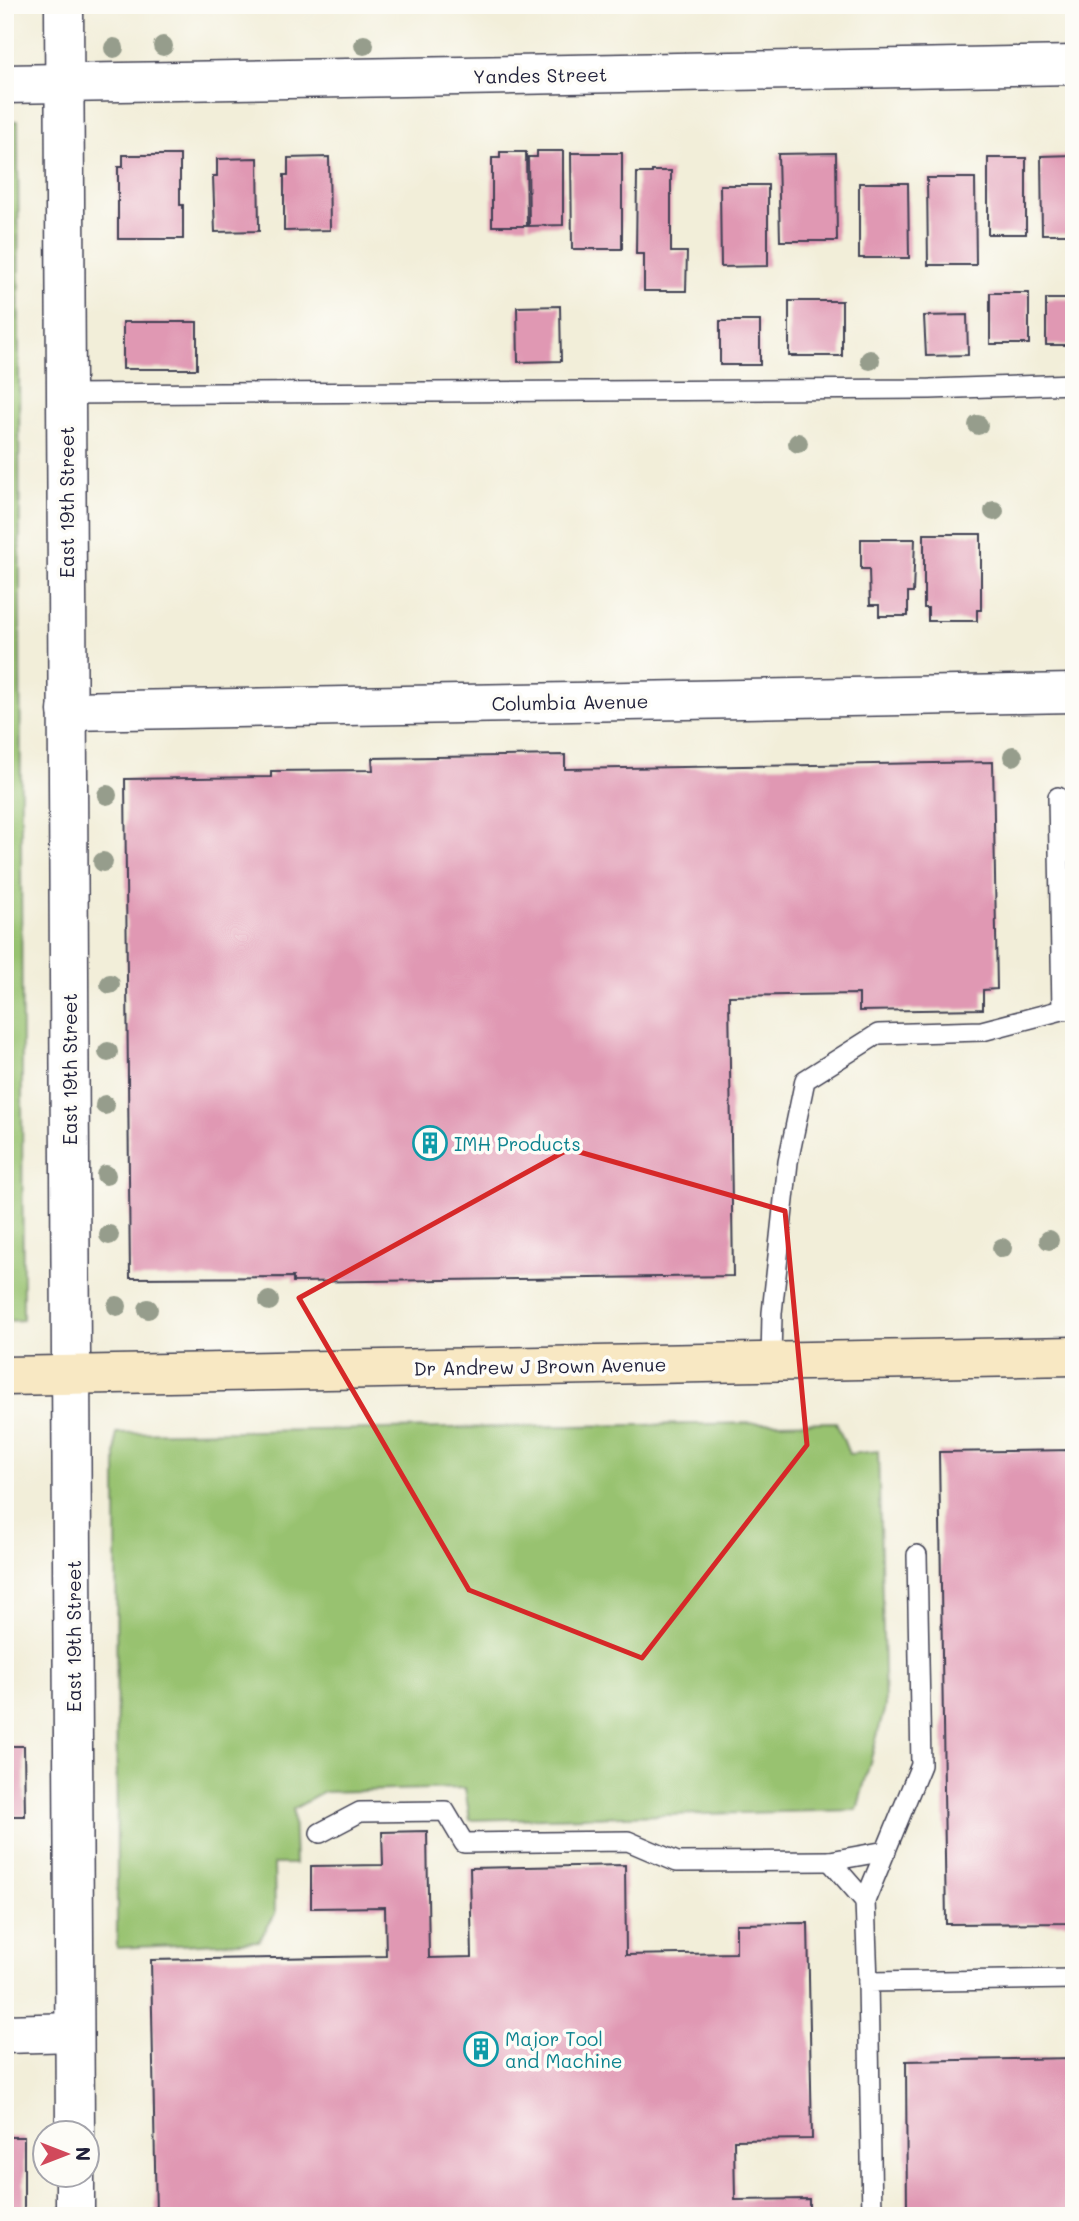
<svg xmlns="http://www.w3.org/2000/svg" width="1079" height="2221" font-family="Mali,sans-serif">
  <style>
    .green { fill: #98c26f; stroke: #5d7255; stroke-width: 2 }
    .building { fill: #e098b3 }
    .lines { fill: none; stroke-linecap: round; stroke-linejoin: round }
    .service-casing { stroke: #414153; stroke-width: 22 }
    .minor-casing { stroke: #414153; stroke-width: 41 }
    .secondary-casing { stroke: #414153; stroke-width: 41 }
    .service { stroke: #fff; stroke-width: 19 }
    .minor { stroke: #fff; stroke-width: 38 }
    .secondary { stroke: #f8e8c3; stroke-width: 38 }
    .tree { fill: #969d8c }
    .marked { fill: none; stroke: #d62828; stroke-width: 5; stroke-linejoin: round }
    .labels { text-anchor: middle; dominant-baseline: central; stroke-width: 7; stroke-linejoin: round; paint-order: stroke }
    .street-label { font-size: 19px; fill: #22223b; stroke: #fdfcf7 }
    .culture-label { font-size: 19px; fill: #0d838f; stroke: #fdfcf7; text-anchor: start }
  </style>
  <rect width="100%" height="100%" fill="#fdfcf7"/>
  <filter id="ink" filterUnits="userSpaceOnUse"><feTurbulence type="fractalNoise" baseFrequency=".0143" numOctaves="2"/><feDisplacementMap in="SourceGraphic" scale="14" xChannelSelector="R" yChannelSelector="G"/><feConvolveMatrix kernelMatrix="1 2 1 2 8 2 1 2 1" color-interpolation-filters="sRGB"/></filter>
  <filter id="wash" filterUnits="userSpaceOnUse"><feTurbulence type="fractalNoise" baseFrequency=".00686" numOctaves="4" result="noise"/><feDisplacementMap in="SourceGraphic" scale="28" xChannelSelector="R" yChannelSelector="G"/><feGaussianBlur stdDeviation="1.57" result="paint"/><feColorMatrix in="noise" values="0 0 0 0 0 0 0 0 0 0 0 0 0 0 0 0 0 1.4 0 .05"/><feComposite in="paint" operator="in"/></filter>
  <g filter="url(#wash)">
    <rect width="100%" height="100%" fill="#f2eed9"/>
    <!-- green -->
    <g class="green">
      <path d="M5 121H18L23 1320 5 1321Z"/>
      <path d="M836 1422 849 1454 878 1451 885 1707 857 1810 470 1820 465 1788 324 1792 293 1809 295 1864H274L275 1914 259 1941 117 1948 116 1433Z"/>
    </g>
    <g id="blocks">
      <!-- building -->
      <g class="building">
        <rect x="355" y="5" width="53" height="3"/>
        <path d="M537 151H563V225L529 226 528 157H537Z"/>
        <path d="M500 152H526L527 226H492V158H500Z"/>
        <path d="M571 153H622V249H572Z"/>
        <path d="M836 153 837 241H780L778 154Z"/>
        <path d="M123 155H180V205H183V239H118V167H123Z"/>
        <path d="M1074 155V234H1042L1041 156Z"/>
        <path d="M329 157 330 230 284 231V175H288V158Z"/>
        <path d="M258 158 259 231 215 232 213 176H217V159Z"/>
        <rect x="988" y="158" width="38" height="76"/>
        <path d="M652 171H671V252H687L686 291H644V254H636L637 173H652Z"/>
        <path d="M927 178H975L976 265H928Z"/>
        <path d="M859 183H908L909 258H859Z"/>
        <path d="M720 185H768V266L721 267Z"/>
        <rect x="990" y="293" width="39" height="51"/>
        <rect x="1046" y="299" width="28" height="46"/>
        <rect x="789" y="301" width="53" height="55"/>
        <path d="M560 306 561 361 518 362 517 307Z"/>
        <path d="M967 315 968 355 926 356 924 316Z"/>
        <rect x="720" y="321" width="40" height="44"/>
        <rect x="123" y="322" width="74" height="47"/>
        <path d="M924 534H981V610H977V621H928V608H924Z"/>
        <path d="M861 539H915L913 593H908V616H879V605H870L869 569H861Z"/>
        <path d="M565 755V769L993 762 997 989 983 990V1009L859 1011V994L729 996 733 1276 293 1282V1277L130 1278 125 779 271 777V771L373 770 372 758Z"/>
        <path d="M1074 1450V1923L946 1924 939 1452Z"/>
        <path d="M5 1746H24L25 1816H9V1873H5Z"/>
        <path d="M427 1831 429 1958 472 1957 470 1868 625 1865 626 1955 736 1953V1924L808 1923 812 2139 734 2140 735 2200 809 2199V2216H156L151 1960 386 1956 385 1907 311 1908V1866L383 1865 382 1832Z"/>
        <path d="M1074 2058V2216H907L906 2061Z"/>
        <rect x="5" y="2137" width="19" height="79"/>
      </g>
    </g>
  </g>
  <g filter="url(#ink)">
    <use href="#blocks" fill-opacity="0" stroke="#414153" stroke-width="2"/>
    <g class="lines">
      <!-- service casing -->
      <g class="service-casing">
        <g id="service">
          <path d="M65 394 930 389 1074 384"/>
          <path d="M1058 797 1062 1010"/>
          <path d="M771 1362 772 1313 788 1162 805 1080 878 1034 982 1031 1062 1010 1074 1009"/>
          <path d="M320 1833 360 1812 445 1811 464 1843 628 1841 677 1862 830 1861"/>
          <path d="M865 1901 830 1861 886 1851"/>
          <path d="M868 1982 865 1901 921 1765 917 1555"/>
          <path d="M872 2216 868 1982 1074 1979"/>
        </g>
      </g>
      <!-- minor casing -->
      <g class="minor-casing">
        <g id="minor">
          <path d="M64 5 75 2134"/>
          <path d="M5 84 1074 65"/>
          <path d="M67 711 1074 693"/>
          <path d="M5 2034 74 2032"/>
          <path d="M75 2176V2216"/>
        </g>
      </g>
      <!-- secondary casing -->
      <g class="secondary-casing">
        <path id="secondary" d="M5 1376 1074 1356"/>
      </g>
      <!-- service -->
      <use href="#service" class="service"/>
      <!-- minor -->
      <use href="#minor" class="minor"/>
      <!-- secondary -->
      <use href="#secondary" class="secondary"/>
    </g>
    <!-- trees -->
    <g class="tree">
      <circle cx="364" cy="45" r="10"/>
      <circle cx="163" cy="46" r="10"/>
      <circle cx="114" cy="48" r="10"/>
      <circle cx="870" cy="360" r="10"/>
      <circle cx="978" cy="425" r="10"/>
      <circle cx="798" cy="443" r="10"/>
      <circle cx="994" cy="511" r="10"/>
      <circle cx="1013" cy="756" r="10"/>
      <circle cx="107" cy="795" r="10"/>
      <circle cx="103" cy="862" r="10"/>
      <circle cx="110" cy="984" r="10"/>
      <circle cx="108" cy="1052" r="10"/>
      <circle cx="105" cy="1105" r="10"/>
      <circle cx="106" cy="1175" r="10"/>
      <circle cx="109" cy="1235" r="10"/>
      <circle cx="1049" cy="1240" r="10"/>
      <circle cx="1002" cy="1248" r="10"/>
      <circle cx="269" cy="1301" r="10"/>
      <circle cx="117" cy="1306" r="10"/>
      <circle cx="148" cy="1309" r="10"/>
    </g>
  </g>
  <!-- marked area -->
  <path class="marked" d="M569 1149 785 1211 807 1445 642 1658 469 1590 299 1298Z"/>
  <!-- icons -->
  <defs>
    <g id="building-ring" transform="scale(1.75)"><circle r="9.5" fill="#fdfcf7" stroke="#0f9aa8" stroke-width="1.5"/><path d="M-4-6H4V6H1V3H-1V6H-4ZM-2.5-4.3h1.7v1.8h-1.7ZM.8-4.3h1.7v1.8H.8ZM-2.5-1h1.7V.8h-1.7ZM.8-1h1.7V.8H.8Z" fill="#0f9aa8"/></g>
  </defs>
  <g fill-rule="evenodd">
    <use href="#building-ring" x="430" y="1143"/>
    <use href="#building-ring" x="481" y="2049"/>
  </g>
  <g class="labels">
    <!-- street labels -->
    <g class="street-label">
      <text transform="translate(540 75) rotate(-1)">Yandes Street</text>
      <text transform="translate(66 502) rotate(-90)">East 19th Street</text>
      <text transform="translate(570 702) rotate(-1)">Columbia Avenue</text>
      <text transform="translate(69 1069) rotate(-90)">East 19th Street</text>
      <text transform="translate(540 1366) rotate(-1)">Dr Andrew J Brown Avenue</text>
      <text transform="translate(73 1636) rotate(-90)">East 19th Street</text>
    </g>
    <!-- culture labels -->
    <g class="culture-label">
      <text x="454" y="1143">IMH Products</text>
      <text x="505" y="2038">Major Tool<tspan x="505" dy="22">and Machine</tspan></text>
    </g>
  </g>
  <!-- margin -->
  <rect width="1079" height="2221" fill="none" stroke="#fdfcf7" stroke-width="28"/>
  <!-- north arrow -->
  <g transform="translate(66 2154) rotate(90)"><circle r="33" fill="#fdfcf7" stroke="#a5a5ac" stroke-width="2"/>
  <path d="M0-5L12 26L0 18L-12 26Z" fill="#d1495b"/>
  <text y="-10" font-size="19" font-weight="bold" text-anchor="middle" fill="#22223b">N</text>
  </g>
</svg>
